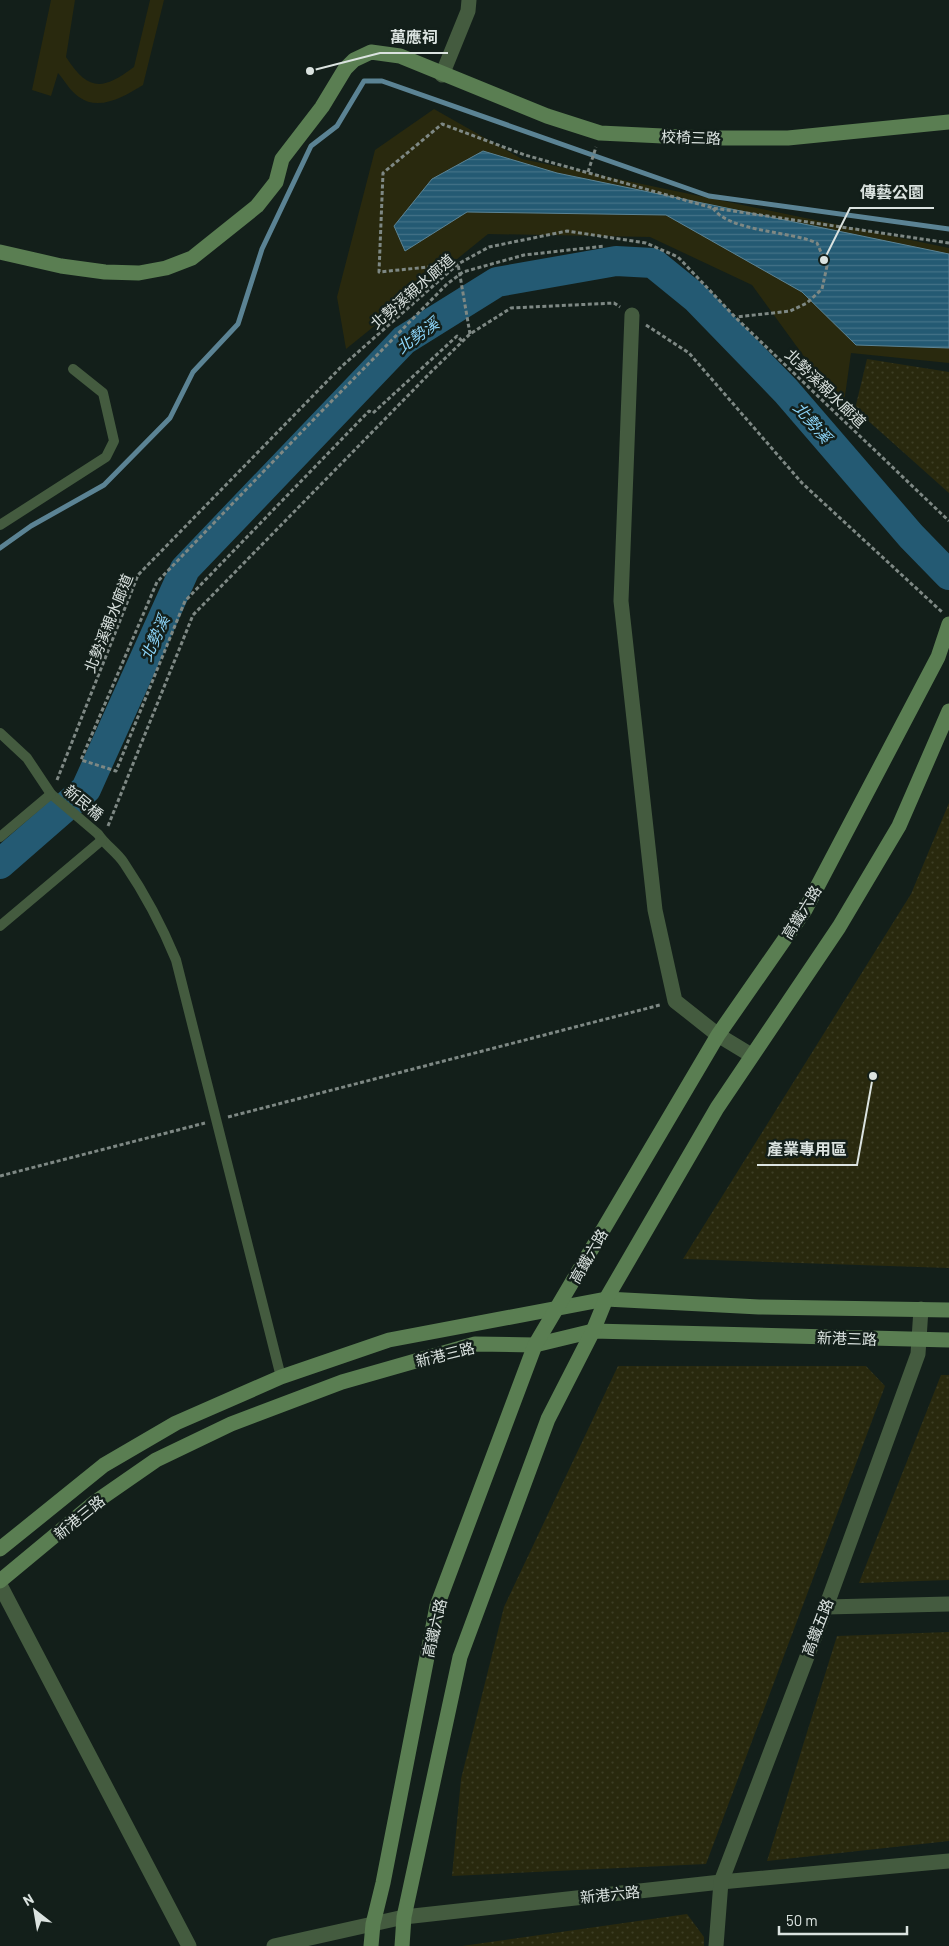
<svg xmlns="http://www.w3.org/2000/svg" width="949" height="1946" font-family="Barlow,'Noto Sans TC',sans-serif">
  <style>
    .grass { fill: url(#grass-dots) }
    .green { fill: #29290e }
    .water { fill: url(#water-rules); stroke: #5b8394 }
    .lines { fill: none; stroke-linecap: round; stroke-linejoin: round }
    .stream { stroke: #5b8394; stroke-width: 5 }
    .river { stroke: #245a73; stroke-width: 30 }
    .path { stroke: #7e8884; stroke-width: 3; stroke-dasharray: 4 2.5; stroke-linecap: butt }
    .lane { stroke: #445b3f; stroke-width: 10 }
    .street { stroke: #445b3f; stroke-width: 15 }
    .secondary { stroke: #5a7e52; stroke-width: 15 }
    .labels { text-anchor: middle; dominant-baseline: central; stroke-width: 5; stroke-linejoin: round; paint-order: stroke }
    .street-label { font-size: 15px; fill: #dbe3e0; stroke: #131f1a }
    .water-label { font-size: 16px; font-style: italic; fill: #8cd4f8; stroke: #131f1a }
    .leader { fill: none; stroke: #dbe3e0; stroke-width: 2 }
    .callout-dot { fill: #dbe3e0; stroke: #131f1a; stroke-width: 2 }
    .callout-label { font-size: 16px; text-anchor: middle; font-weight: bold; fill: #dbe3e0; stroke: #131f1a; stroke-width: 5; stroke-linejoin: round; paint-order: stroke }
  </style>
  <defs>
    <pattern id="grass-dots" width="8" height="8" patternUnits="userSpaceOnUse" patternTransform="scale(1.25)"><rect width="8" height="8" fill="#29290e"/><path d="M2 2h.1M6 6h.1" fill="none" stroke="#3d3e25" stroke-width="1.8" stroke-linecap="round"/></pattern>
    <pattern id="water-rules" width="6" height="5" patternUnits="userSpaceOnUse" patternTransform="scale(1.25)"><rect width="6" height="5" fill="#245a73"/><path d="M0 2.5h6" fill="none" stroke="#437287"/></pattern>
  </defs>
  <rect width="100%" height="100%" fill="#131f1a"/>
  <!-- grass -->
  <g class="grass">
    <path d="M867 359 949 372V493L855 409Z"/>
    <path d="M949 803V1268L683 1259 911 894Z"/>
    <path d="M618 1366H866L885 1386 706 1864 452 1876 461 1779 504 1607Z"/>
    <path d="M941 1375H949V1580L859 1583Z"/>
    <path d="M949 1632V1841L767 1861 837 1636Z"/>
    <path d="M687 1914 704 1937V1946H462Z"/>
  </g>
  <!-- green -->
  <g class="green">
    <path d="M51 0H75L66 57C88 91 102 91 134 67L150 0H164L143 85C125 96 99 112 79 97 70 91 65 81 58 73L51 96 32 90Z"/>
    <path d="M434 109 522 159 949 248V363L851 353 843 410 752 285 650 237 488 234 346 349 337 297 375 150Z"/>
  </g>
  <!-- water -->
  <path class="water" d="M483 151 557 173 949 254V348L856 345 802 292 666 215 467 212 405 251 394 226 432 179Z"/>
  <g class="lines">
    <!-- stream -->
    <path class="stream" d="M0 548 31 526 104 485 170 418 193 372 238 324 262 249 311 146 337 126 364 81H382L709 196 949 229"/>
    <!-- river -->
    <path class="river" d="M0 864 86 789 185 569 404 340 497 282 616 261 653 263 696 298 786 391 911 536 949 575"/>
    <!-- path -->
    <g class="path">
      <path d="M588 172 596 147"/>
      <path d="M713 208C729 232 791 231 817 243L827 266 822 289 807 303 790 311 737 317"/>
      <path d="M646 325 689 353 802 483 942 612"/>
      <path d="M470 334 458 264 379 272 383 173 442 124 525 155 713 208 949 243"/>
      <path d="M462 341 457 336 373 413 369 411 185 601 116 771 81 760 157 582 317 416 447 284 463 272 524 255 605 246"/>
      <path d="M57 780 138 575 341 367 458 264 489 247 567 231 646 243 678 257 736 318 949 521"/>
      <path d="M108 826 193 615 431 372 470 334 511 308 614 303 620 307"/>
      <path d="M228 1117 660 1005"/>
      <path d="M0 1176 205 1123"/>
    </g>
    <!-- lane -->
    <g class="lane">
      <path d="M0 525 106 457 114 441 103 393 73 369"/>
      <path d="M0 733 27 758 51 794 98 834C105 845 117 852 124 863 145 894 162 926 176 960L281 1377"/>
      <path d="M0 837 51 794"/>
      <path d="M0 926 102 840"/>
    </g>
    <!-- street -->
    <g class="street">
      <path d="M442 75 468 11 469 0"/>
      <path d="M632 315 621 601 655 910 675 1001 718 1035 751 1055"/>
      <path d="M0 1585 189 1946"/>
      <path d="M826 1607 949 1604"/>
      <path d="M274 1946 404 1917 721 1882 949 1861"/>
      <path d="M716 1946 721 1882 826 1607 918 1354 921 1309"/>
    </g>
    <!-- secondary -->
    <g class="secondary">
      <path d="M0 252 61 266 105 272 139 273 166 268 192 258 257 206 276 182 282 159 322 107 345 69 354 60 371 52 400 56 547 116 600 133 705 138H788L949 122"/>
      <path d="M0 1549 104 1465 176 1423 281 1377 389 1340 606 1299 759 1307 949 1310"/>
      <path d="M0 1581 94 1503 156 1460 231 1424 342 1382 475 1344 535 1345 593 1331 949 1340"/>
      <path d="M371 1946 373 1924 383 1883 437 1606 535 1345 718 1035 805 910 938 657 949 624"/>
      <path d="M402 1946 404 1917 460 1657 548 1419 593 1331 606 1299 717 1108 839 927 899 826 949 711"/>
    </g>
  </g>
  <g class="labels">
    <!-- street labels -->
    <g class="street-label">
      <text transform="translate(691 137) rotate(2)">校椅三路</text>
      <text transform="translate(412 291) rotate(-41)">北勢溪親水廊道</text>
      <text transform="translate(826 388) rotate(44)">北勢溪親水廊道</text>
      <text transform="translate(108 623) rotate(-68)">北勢溪親水廊道</text>
      <text transform="translate(84 802) rotate(40)">新民橋</text>
      <text transform="translate(801 912) rotate(-58)">高鐵六路</text>
      <text transform="translate(588 1256) rotate(-60)">高鐵六路</text>
      <text transform="translate(847 1338) rotate(2)">新港三路</text>
      <text transform="translate(445 1354) rotate(-14)">新港三路</text>
      <text transform="translate(79 1517) rotate(-39)">新港三路</text>
      <text transform="translate(817 1627) rotate(-69)">高鐵五路</text>
      <text transform="translate(434 1628) rotate(-77)">高鐵六路</text>
      <text transform="translate(610 1894) rotate(-6)">新港六路</text>
    </g>
    <!-- water labels -->
    <g class="water-label">
      <text transform="translate(417 335) rotate(-36)">北勢溪</text>
      <text transform="translate(813 422) rotate(49)">北勢溪</text>
      <text transform="translate(154 638) rotate(-66)">北勢溪</text>
    </g>
  </g>
  <!-- callouts -->
  <path class="leader" d="M310 71L380 53H448M824 260L850 208H934M873 1076L857 1165H757"/>
  <g class="callout-dot">
    <circle cx="310" cy="71" r="5"/>
    <circle cx="824" cy="260" r="5"/>
    <circle cx="873" cy="1076" r="5"/>
  </g>
  <g class="callout-label">
    <text x="414" y="43">萬應祠</text>
    <text x="892" y="198">傳藝公園</text>
    <text x="807" y="1155">產業專用區</text>
  </g>
  <!-- north arrow -->
  <g transform="translate(35 1911) rotate(329)" stroke="#131f1a" stroke-width="4" paint-order="stroke">
  <path d="M0-4L9 19L0 12L-9 19Z" fill="#dbe3e0"/>
  <text y="-8" font-size="14" font-weight="bold" text-anchor="middle" fill="#dbe3e0">N</text>
  </g>
  <!-- scale -->
  <path d="M779 1926v8h128v-8" fill="none" stroke="#dbe3e0" stroke-width="2.5"/>
  <text x="786" y="1926" font-size="15" fill="#dbe3e0" stroke="#131f1a" stroke-width="4" paint-order="stroke">50 m</text>
</svg>
